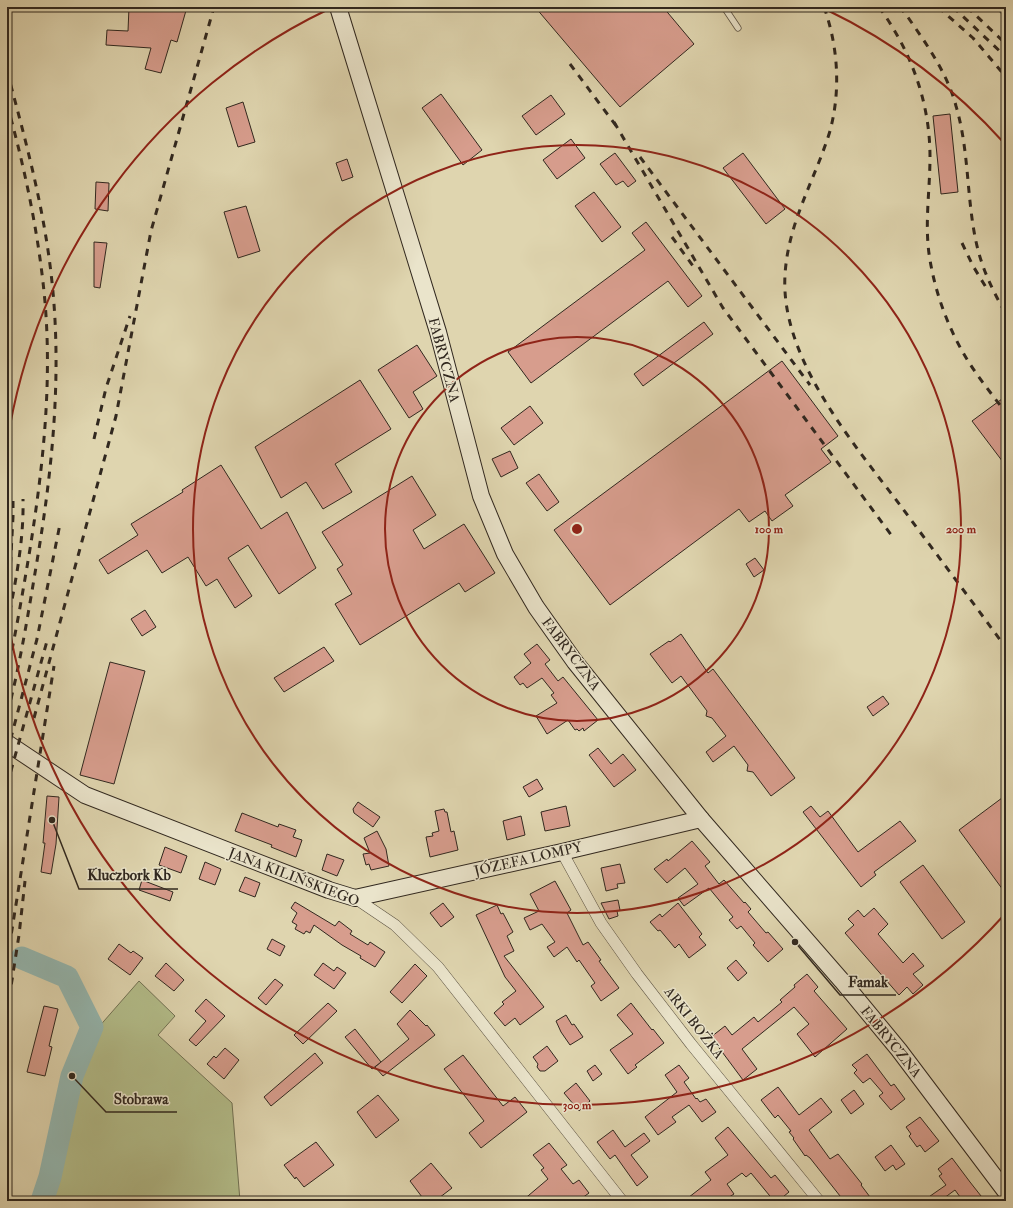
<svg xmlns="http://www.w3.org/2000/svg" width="1013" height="1208" font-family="'IM FELL Double Pica',serif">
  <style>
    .green { fill: #b3bd8a; stroke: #727254 }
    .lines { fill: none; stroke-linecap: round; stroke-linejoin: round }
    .stream { stroke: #6d7e77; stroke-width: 4 }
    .river { stroke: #95b8b1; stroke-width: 23 }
    .building { fill: #d79d8d; stroke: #31281f }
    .lane-casing { stroke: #5c5343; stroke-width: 7 }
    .street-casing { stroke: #5c5343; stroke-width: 12 }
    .secondary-casing { stroke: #31281f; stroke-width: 18 }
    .lane { stroke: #eae4cb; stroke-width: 5.5 }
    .street { stroke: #eae4cb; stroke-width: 11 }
    .secondary { stroke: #eae4cb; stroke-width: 16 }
    .rail { stroke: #31281f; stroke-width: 3; stroke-dasharray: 7 7; stroke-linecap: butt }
    .ring { fill: none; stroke: #8f2418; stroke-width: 2 }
    .labels { text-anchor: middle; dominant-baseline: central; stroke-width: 3; stroke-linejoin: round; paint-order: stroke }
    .street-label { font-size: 14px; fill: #31281f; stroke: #eae4cb }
    .centre { fill: #8f2418; stroke: #eae4cb; stroke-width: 2 }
    .ring-label { font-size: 12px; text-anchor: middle; font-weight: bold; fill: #8f2418; stroke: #eae4cb; stroke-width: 3; stroke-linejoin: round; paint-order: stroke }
    .leader { fill: none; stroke: #31281f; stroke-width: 1.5 }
    .callout-dot { fill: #31281f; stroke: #eae4cb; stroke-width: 1.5 }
    .callout-label { font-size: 15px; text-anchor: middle; font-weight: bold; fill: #31281f; stroke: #eae4cb; stroke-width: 3; stroke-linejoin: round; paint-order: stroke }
  </style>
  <rect width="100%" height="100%" fill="#dfd5af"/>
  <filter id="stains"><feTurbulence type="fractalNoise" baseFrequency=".005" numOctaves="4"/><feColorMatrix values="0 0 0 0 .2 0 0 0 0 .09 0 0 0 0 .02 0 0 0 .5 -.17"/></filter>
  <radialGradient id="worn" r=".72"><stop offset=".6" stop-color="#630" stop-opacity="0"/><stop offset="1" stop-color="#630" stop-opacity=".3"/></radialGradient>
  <!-- green -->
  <path class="green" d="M139 981 175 1016 158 1035 232 1103 240 1201H47L79 1080 97 1029Z"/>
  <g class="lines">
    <!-- stream -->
    <path class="stream" d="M997 7 1006 16"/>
    <!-- river -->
    <path class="river" d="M22 958 67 977 92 1027 72 1076 50 1177 42 1201"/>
  </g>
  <!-- building -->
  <g class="building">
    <path d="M129 7H187L177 42 171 40 161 73 145 69 151 48 106 45 107 30 128 31Z"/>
    <path d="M535 7H663L694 44 620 107Z"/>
    <path d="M441 94 482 150 463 165 422 108Z"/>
    <path d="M551 95 565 114 536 135 522 116Z"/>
    <path d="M243 102 255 142 238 147 226 108Z"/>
    <path d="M950 114 958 192 941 194 933 116Z"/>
    <path d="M571 139 585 158 557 179 543 160Z"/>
    <path d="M615 153 636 181 628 187 623 181 616 185 600 164Z"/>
    <path d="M743 153 785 209 766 224 723 168Z"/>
    <path d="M347 159 353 177 342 181 336 163Z"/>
    <path d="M96 182 109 183 108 211 95 209Z"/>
    <path d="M594 192 621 227 602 242 575 206Z"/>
    <path d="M246 206 260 251 238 258 224 212Z"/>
    <path d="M646 222 702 296 688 307 668 281 531 383 508 352 645 250 632 233Z"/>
    <path d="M94 242 107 243 100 288 94 287Z"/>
    <path d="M704 322 713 334 643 386 634 374Z"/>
    <path d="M417 345 437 376 413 392 423 409 409 418 378 370Z"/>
    <path d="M782 361 838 436 821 449 831 462 785 495 793 506 772 521 765 511 749 522 739 509 610 605 554 530Z"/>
    <path d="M360 380 391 429 335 464 352 492 323 509 306 482 281 498 255 447Z"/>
    <path d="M1006 396V466L972 421Z"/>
    <path d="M530 406 543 423 514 445 501 428Z"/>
    <path d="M510 451 518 468 501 477 492 459Z"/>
    <path d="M221 465 261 529 287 512 316 568 279 594 248 545 228 558 252 596 235 608 217 579 206 586 188 557 162 573 147 550 108 574 99 560 138 535 131 524 183 492 182 490Z"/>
    <path d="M539 474 559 502 547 511 526 483Z"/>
    <path d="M412 476 436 515 413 530 424 549 464 524 495 573 465 592 459 583 360 645 335 604 352 594 337 569 343 565 322 532Z"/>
    <path d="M755 558 764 570 754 577 746 564Z"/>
    <path d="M145 610 156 627 142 636 131 619Z"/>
    <path d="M681 634 708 673 713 669 795 778 771 796 753 772 747 771 748 765 734 746 713 762 706 752 726 736 712 718 706 716 707 711 681 676 672 683 650 654 669 641 670 642Z"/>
    <path d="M537 644 550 660 545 664 558 681 563 677 598 720 584 731 583 728 579 731 577 729 575 730 568 720 547 734 536 716 557 703 551 695 554 693 542 678 527 688 523 683 520 685 514 677 531 663 524 654Z"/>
    <path d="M324 647 334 661 284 692 274 678Z"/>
    <path d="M110 662 145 671 114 784 80 775Z"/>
    <path d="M883 696 889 704 873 716 867 707Z"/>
    <path d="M598 748 611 764 623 754 636 770 614 787 589 755Z"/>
    <path d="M537 779 543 789 529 797 523 787Z"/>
    <path d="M1006 795V894L959 830Z"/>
    <path d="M47 796 59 797 56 844 51 874 41 872 45 843H43Z"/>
    <path d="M358 802 380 817 373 827 354 813 353 809Z"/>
    <path d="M566 806 570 826 545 831 541 812Z"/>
    <path d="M811 806 820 817 828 811 858 852 900 821 916 841 874 872 876 875 861 887 803 812Z"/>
    <path d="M444 809 445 812H447L451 832 454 831 458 850 430 857 426 837 433 836 432 833 439 831 435 811Z"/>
    <path d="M242 813 278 827 279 824 296 830 293 837 302 840 296 857 271 847 272 845 235 831Z"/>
    <path d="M521 816 525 835 507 840 503 821Z"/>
    <path d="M377 831 386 849 389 866 371 870 369 864 366 865 363 854 370 853 364 838Z"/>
    <path d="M692 841 710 862 705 866 719 884 724 880 744 903 745 902 751 909 748 912 766 933 768 932 783 949 768 962 753 945 755 943 741 926 737 929 729 920 733 917 709 888 684 906 678 898 698 884 685 868 667 883 654 869 667 859 668 861Z"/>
    <path d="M165 847 187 856 181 873 159 865Z"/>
    <path d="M327 854 344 860 337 876 322 870Z"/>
    <path d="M205 862 221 869 215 885 199 879Z"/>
    <path d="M620 864 625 883 617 884 618 888 606 891 601 868Z"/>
    <path d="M923 865 965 922 942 939 900 882Z"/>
    <path d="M245 877 260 883 255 897 239 891Z"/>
    <path d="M142 880 173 892 170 901 139 890Z"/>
    <path d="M555 881 571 910 567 913 583 945 588 942 601 960 599 961 619 988 601 1001 591 986 595 983 579 960 577 962 567 947 554 957 547 947 555 942 542 924 530 930 524 918 539 911 530 894Z"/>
    <path d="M618 900 620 910 617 911 618 916 609 919 601 903Z"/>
    <path d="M295 902 335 926 339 921 352 931 350 934 368 945 370 942 385 952 375 967 360 958 361 956 342 945 314 925 310 933 306 931 304 934 295 929 297 925 292 922 297 913 291 908Z"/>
    <path d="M443 903 454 917 441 927 430 913Z"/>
    <path d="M678 903 702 934 699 937 706 945 689 958 679 944 675 948 660 930 658 931 650 922 660 914 662 917Z"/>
    <path d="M497 905 501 914 503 913 513 932 507 936 514 951 504 956 544 1007 520 1025 515 1018 505 1026 494 1013 504 1004 502 1002 516 991 505 977 476 915Z"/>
    <path d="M874 908 888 924 878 934 903 963 913 953 924 966 913 974 923 985 913 994 907 987 899 995 845 933 854 925 848 919 858 910 864 917Z"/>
    <path d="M272 939 285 946 280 956 267 949Z"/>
    <path d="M119 944 131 953 133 951 143 958 130 975 108 959Z"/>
    <path d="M736 960 747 973 738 981 727 968Z"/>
    <path d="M166 963 184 980 174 991 155 976Z"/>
    <path d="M323 963 334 971 337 967 346 973 334 989 314 975Z"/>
    <path d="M415 964 427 976 402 1003 390 992Z"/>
    <path d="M807 974 818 987 814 991 847 1029 815 1057 797 1034 809 1024 794 1007 742 1049 757 1069 743 1080 711 1037 725 1026 732 1035 754 1017 758 1022 782 1002 780 1000 795 987 794 985Z"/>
    <path d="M275 979 283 985 266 1005 258 998Z"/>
    <path d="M206 999 225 1016 196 1046 189 1040 206 1021 195 1011Z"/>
    <path d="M328 1003 337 1011 303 1044 294 1035Z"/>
    <path d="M631 1003 652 1030 653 1029 664 1043 635 1065 637 1067 628 1074 610 1050 633 1034 617 1015Z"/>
    <path d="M44 1006 58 1009 49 1046 52 1047 45 1076 27 1072Z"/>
    <path d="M410 1010 426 1026 427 1025 435 1035 383 1076 375 1067 409 1039 397 1024Z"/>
    <path d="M566 1015 572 1025 574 1024 583 1037 570 1045 561 1032 556 1021Z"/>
    <path d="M355 1029 381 1062 372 1069 345 1037Z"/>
    <path d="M547 1046 558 1061 545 1071H540L537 1067 538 1064 533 1057Z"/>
    <path d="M225 1048 239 1060 224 1079 207 1064 214 1056 216 1058Z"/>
    <path d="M315 1053 323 1063 271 1106 264 1097Z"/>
    <path d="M867 1054 891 1086 894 1084 905 1099 891 1110 879 1096 883 1093 870 1078 863 1083 854 1073 857 1070 852 1065Z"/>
    <path d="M463 1055 503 1106 515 1097 527 1112 481 1148 469 1133 484 1121 444 1069Z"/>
    <path d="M595 1065 602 1074 593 1081 587 1071Z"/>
    <path d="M679 1065 689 1078 684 1082 696 1099 697 1098 700 1102 706 1099 716 1112 702 1122 689 1105 672 1117 676 1122 658 1135 645 1117 677 1092 665 1075Z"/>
    <path d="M576 1083 590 1101 579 1111 564 1093Z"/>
    <path d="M778 1087 799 1115 821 1098 832 1112 809 1130 830 1159 838 1154 862 1184 861 1185 873 1201H844L810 1158 806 1155 805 1156 793 1139 794 1138 789 1132 791 1131 778 1115 775 1118 761 1100Z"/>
    <path d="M854 1090 864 1104 851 1114 841 1100Z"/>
    <path d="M378 1095 399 1120 376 1138 357 1112Z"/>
    <path d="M920 1117 939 1141 925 1152 920 1145 917 1147 909 1136 911 1134 906 1127Z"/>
    <path d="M728 1127 771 1178 775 1175 789 1192 778 1201H774L751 1173 746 1177 742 1173 727 1184 734 1194 723 1201H684L711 1180 705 1172 728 1155 715 1138Z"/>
    <path d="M613 1130 625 1147 644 1133 650 1141 631 1155 648 1177 637 1186 615 1155 610 1159 597 1142Z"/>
    <path d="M316 1142 334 1165 304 1187 296 1177 295 1179 284 1165Z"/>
    <path d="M549 1143 567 1165 561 1169 573 1184 579 1180 589 1193 578 1201H522L548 1179 541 1170 544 1168 533 1155Z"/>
    <path d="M891 1145 905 1164 896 1170 893 1165 885 1171 875 1157Z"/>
    <path d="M952 1158 970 1182 985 1201H963L955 1190 940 1201H923L946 1185 939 1176 942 1174 938 1169Z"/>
    <path d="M431 1163 452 1188 435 1201H425L410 1181Z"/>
  </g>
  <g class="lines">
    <!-- lane casing -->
    <g class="lane-casing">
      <path id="lane" d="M724 7 738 28"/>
    </g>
    <!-- street casing -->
    <g class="street-casing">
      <g id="street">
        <path d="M562 852 601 923 637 974 691 1044 819 1201"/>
        <path d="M355 898 395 925 438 967 622 1201"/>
      </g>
    </g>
    <!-- secondary casing -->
    <g class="secondary-casing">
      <g id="secondary">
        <path d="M338 7 438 332 481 496 505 554 536 607 575 662 701 819 842 981 899 1050 1006 1192"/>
        <path d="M7 743 85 795 329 890 355 898 562 852 701 819"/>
      </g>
    </g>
    <!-- lane -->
    <use href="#lane" class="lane"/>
    <!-- street -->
    <use href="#street" class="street"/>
    <!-- secondary -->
    <use href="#secondary" class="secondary"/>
    <!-- rail -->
    <g class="rail">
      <path d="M824 7C838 46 841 90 830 131 815 180 788 222 785 275 780 359 855 445 903 509 937 555 972 601 1006 648"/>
      <path d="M879 7C911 51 930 102 930 157 930 191 924 226 930 260 936 296 950 333 970 364 981 381 994 397 1006 413"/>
      <path d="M899 7 905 13C925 42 947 72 956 106 970 153 966 203 978 250 984 273 994 293 1006 314"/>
      <path d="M938 7 973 38 1006 77"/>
      <path d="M953 7 1006 57"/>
      <path d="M967 7 1006 44"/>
      <path d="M570 64 617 127"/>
      <path d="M7 71C25 138 43 204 51 273 63 374 52 474 35 573 27 621 19 669 7 715"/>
      <path d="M7 104C25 169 39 235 45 302 52 385 43 467 30 549 23 591 16 632 7 674"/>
      <path d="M614 122 723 308 892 536"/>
      <path d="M640 157 810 385"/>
      <path d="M672 237 693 266"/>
      <path d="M962 243 973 266 987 289"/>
      <path d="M94 439 106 388 130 316"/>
      <path d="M9 592 13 517V499"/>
      <path d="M7 626C15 584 24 542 23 499"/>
      <path d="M34 718 116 416 151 231 214 7"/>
      <path d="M7 753 37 639 60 524"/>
      <path d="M7 785 47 641"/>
      <path d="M7 961 54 666"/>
      <path d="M7 1012 19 935 25 881"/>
    </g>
  </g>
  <!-- distance rings -->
  <g class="ring">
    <circle cx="577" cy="529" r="192"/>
    <circle cx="577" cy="529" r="384"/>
    <path d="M1005 914A576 576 0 0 1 7 614M7 444A576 576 0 0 1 329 9M825 9A576 576 0 0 1 1005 144"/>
  </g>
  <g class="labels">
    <!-- street labels -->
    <g class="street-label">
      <text transform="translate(444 360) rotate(75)">FABRYCZNA</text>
      <text transform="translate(571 654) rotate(53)">FABRYCZNA</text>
      <text transform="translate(528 859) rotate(-13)">JÓZEFA LOMPY</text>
      <text transform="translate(294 877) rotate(21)">JANA KILIŃSKIEGO</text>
      <text transform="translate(694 1023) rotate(52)">ARKI BOŻKA</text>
      <text transform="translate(891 1042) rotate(51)">FABRYCZNA</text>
    </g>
  </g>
  <circle cx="577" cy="529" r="6" class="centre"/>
  <g class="ring-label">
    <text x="769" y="533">100 m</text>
    <text x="961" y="533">200 m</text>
    <text x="577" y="1109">300 m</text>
  </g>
  <!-- callouts -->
  <path class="leader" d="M52 820L79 889H178M795 942L840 995H896M72 1076L106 1112H177"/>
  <g class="callout-dot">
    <circle cx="52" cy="820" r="4"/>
    <circle cx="795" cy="942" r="4"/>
    <circle cx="72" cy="1076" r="4"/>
  </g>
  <g class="callout-label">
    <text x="129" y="880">Kluczbork Kb</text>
    <text x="868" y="987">Famak</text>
    <text x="141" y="1104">Stobrawa</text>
  </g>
  <!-- margin -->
  <rect width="1013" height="1208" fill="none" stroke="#dfd5af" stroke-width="24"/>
  <rect x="8" y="8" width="997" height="1192" fill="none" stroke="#31281f" stroke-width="2"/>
  <rect x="12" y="12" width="989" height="1184" fill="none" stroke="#31281f"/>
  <rect width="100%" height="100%" filter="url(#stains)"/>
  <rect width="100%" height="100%" fill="url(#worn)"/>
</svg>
